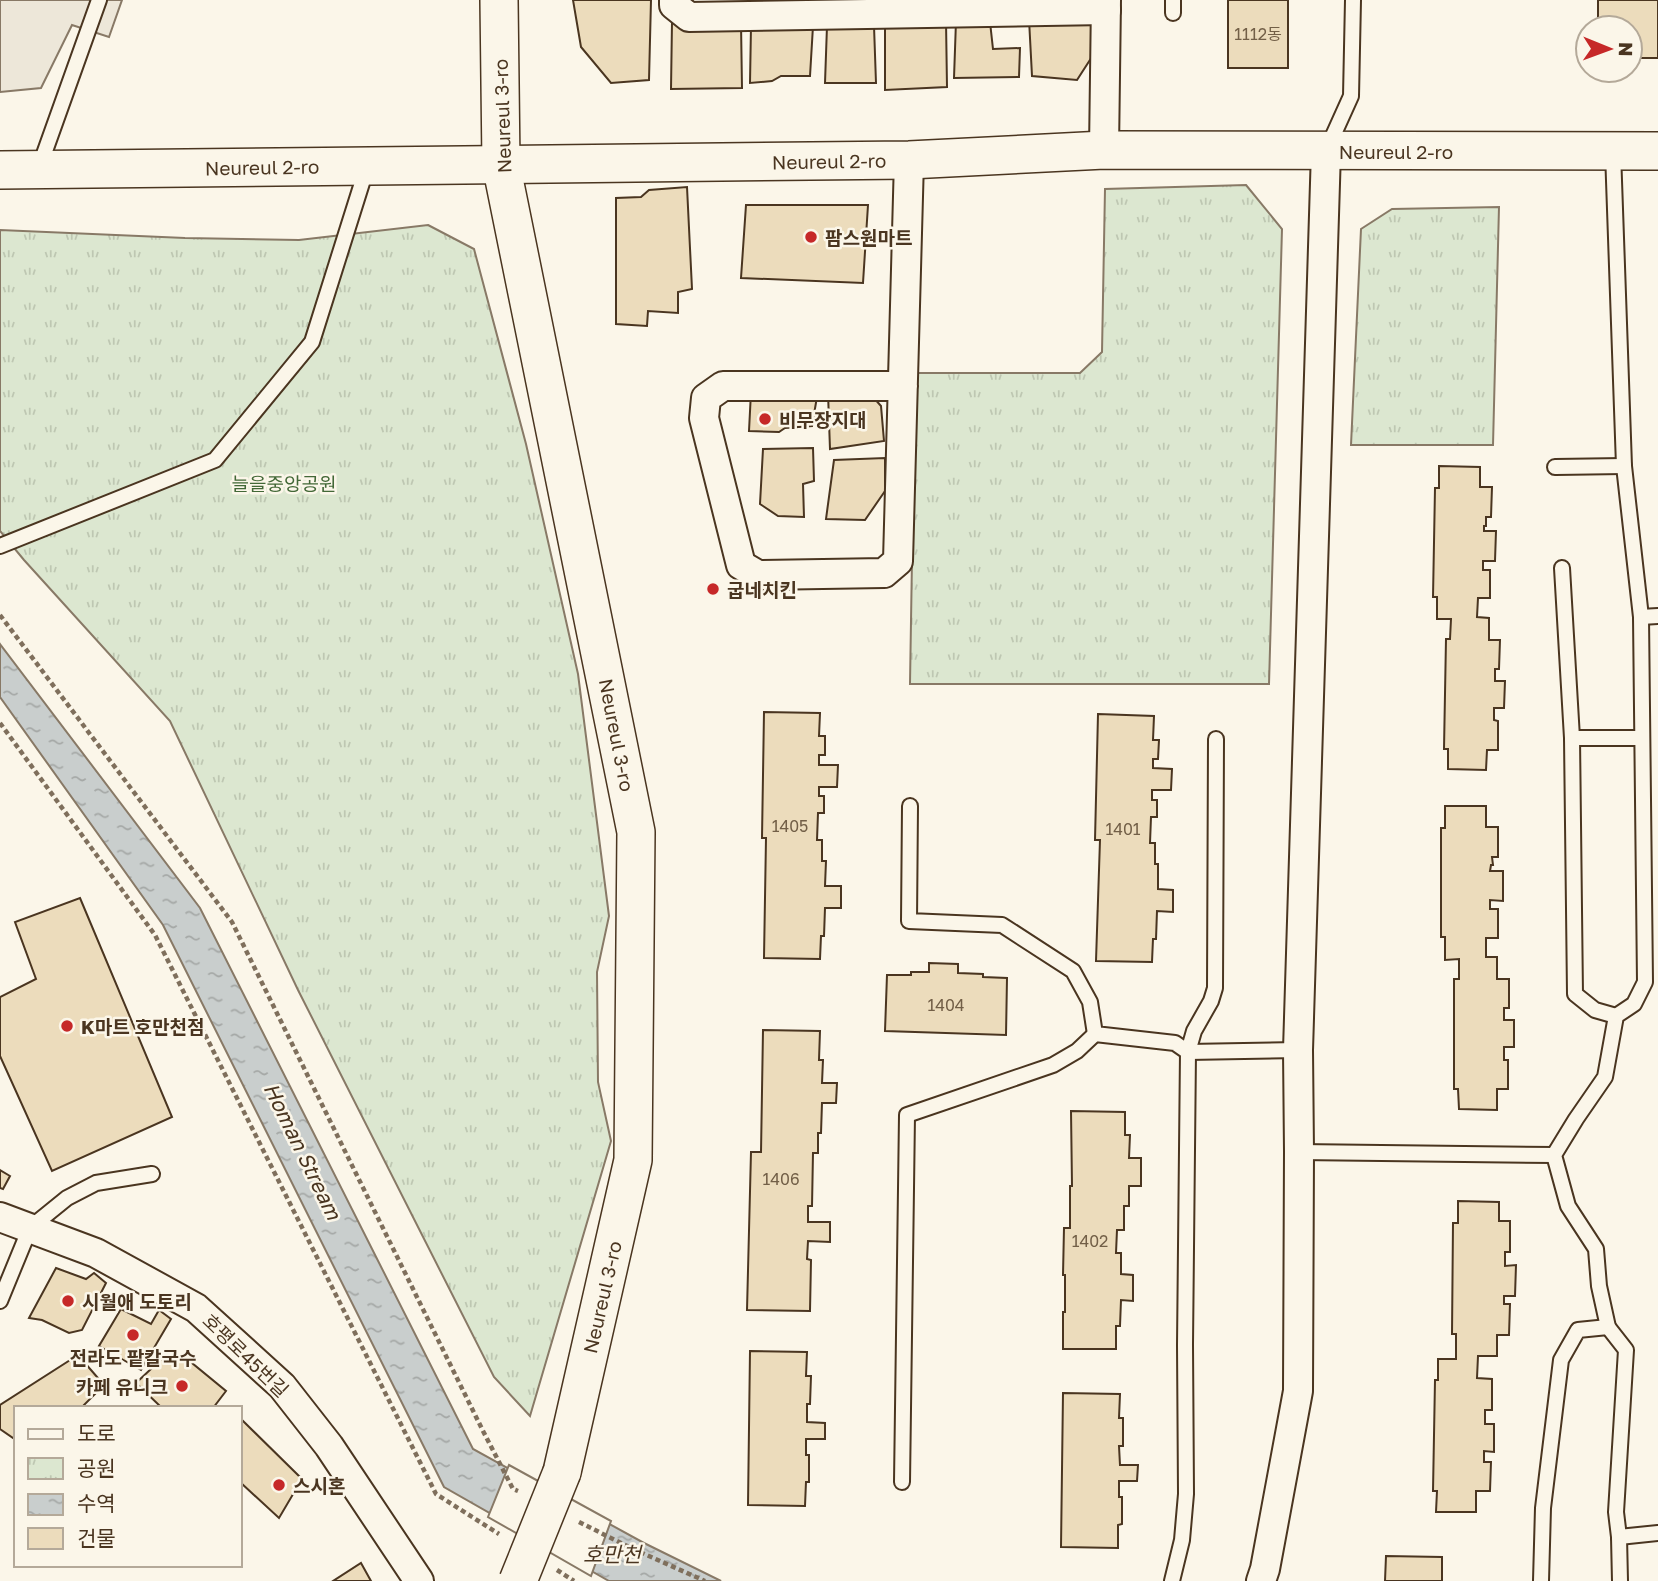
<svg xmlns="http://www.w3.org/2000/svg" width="1658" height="1581" font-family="'Golos Text','Noto Sans KR',sans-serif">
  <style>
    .park { fill: url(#park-tufts); stroke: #887966; stroke-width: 2 }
    .parking { fill: #ede7d9; stroke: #887966; stroke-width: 2 }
    .water { fill: url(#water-ripples); stroke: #887966; stroke-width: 2 }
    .pier { fill: #fbf6e9; stroke: #887966; stroke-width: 2 }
    .building { fill: #ecdcbc; stroke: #4a3520; stroke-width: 2 }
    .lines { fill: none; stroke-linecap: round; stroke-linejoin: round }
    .service-casing { stroke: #4a3520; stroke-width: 18 }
    .minor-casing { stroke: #4a3520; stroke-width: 32 }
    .tertiary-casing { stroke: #4a3520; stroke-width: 40 }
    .path { stroke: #7f6f5c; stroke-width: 4.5; stroke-dasharray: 5 3.5; stroke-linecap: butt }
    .service { stroke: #fbf6e9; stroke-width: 14 }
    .minor { stroke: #fbf6e9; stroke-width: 28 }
    .tertiary { stroke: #fbf6e9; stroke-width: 37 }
    .tertiary-bridge-casing { stroke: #4a3520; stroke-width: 40; stroke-linecap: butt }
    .tertiary-bridge { stroke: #fbf6e9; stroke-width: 37 }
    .poi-dot { fill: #c62828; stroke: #fbf6e9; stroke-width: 2.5 }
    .labels { text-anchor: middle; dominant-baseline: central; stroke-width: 5; stroke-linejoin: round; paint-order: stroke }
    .number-label { font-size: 16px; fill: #725f47 }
    .street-label { font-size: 19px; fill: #4a3520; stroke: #fbf6e9 }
    .poi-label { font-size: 19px; font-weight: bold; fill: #4a3520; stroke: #fbf6e9; text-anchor: start }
    .park-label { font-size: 19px; fill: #436837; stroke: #fbf6e9 }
    .water-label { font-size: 21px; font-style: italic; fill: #4a3520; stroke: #fbf6e9 }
  </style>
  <defs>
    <pattern id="park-tufts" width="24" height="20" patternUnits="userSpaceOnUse" patternTransform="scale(1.75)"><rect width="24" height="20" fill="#dce7d0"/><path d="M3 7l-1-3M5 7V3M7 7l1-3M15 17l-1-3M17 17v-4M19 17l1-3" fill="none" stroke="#bec7b2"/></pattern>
    <pattern id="water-ripples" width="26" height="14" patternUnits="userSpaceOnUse" patternTransform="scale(1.75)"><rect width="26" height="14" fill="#c9cecd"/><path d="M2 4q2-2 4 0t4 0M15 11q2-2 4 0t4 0" fill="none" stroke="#a5a8a6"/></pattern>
  </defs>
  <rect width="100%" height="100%" fill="#fbf6e9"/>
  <!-- park -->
  <g class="park">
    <path d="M1246 185 1282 229 1269 684H910L915 373H1080L1102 352 1105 189Z"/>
    <path d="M1499 207 1493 445H1351L1361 229 1392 209Z"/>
    <path d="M428 225 474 249 526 444 578 674 609 916 597 972 598 1082 611 1141 530 1416 494 1377 298 990 170 721 24 560 0 531V230L185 238 299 240Z"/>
  </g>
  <!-- parking -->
  <path class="parking" d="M0 0H122L109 37 72 25 41 88 0 92Z"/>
  <!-- water -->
  <path class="water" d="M0 644 200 908 473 1449 644 1543 721 1581H609L444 1487 163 925 0 697Z"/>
  <!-- pier -->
  <path class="pier" d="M509 1465 611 1521 591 1576 488 1517Z"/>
  <!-- building -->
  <g class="building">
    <path d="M573 0H651L649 80 611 83 581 47Z"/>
    <rect x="1228" y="0" width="60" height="68"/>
    <path d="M1598 0H1658V58H1630V28H1598Z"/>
    <path d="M1029 19H1091L1097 49 1077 80 1032 76Z"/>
    <path d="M946 21 947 87 885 90V22Z"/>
    <path d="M956 21 990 22 993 49 1020 48 1019 77 954 78Z"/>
    <path d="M672 22 741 23 742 88 671 89Z"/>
    <path d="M751 26H813L810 76H781L772 81 750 83Z"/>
    <path d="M827 26H874L876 83H825Z"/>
    <path d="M687 187 692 289 678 292V313L648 311 647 326 616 324V198L641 197 649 190Z"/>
    <path d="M746 205H868L863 283 741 278Z"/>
    <path d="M866 389 881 406 884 441 830 449 828 393Z"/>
    <path d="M818 391 812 426 785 428 779 432 749 431 751 392Z"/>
    <path d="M813 448 814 481 803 484 804 517 778 516 760 504 763 449Z"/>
    <path d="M885 458V491L865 520 826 519 834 460Z"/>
    <path d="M1439 466 1480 467V487H1492L1491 517H1486V526H1484V531H1496L1495 561H1483V570H1490V598H1478L1477 617 1489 618V640H1500L1499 669H1495V681H1505L1504 708H1494V720L1498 721V750H1487L1486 770 1448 769V749H1444L1446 639H1450L1451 619H1437V597H1433L1435 488H1439Z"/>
    <path d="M764 712 820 713 819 736H825V755H819V765H838L837 787H819V796H824V813H818L817 840H822V861H826L825 886H841V908H825L824 936H821L820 959 764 958 766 838H762Z"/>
    <path d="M1098 714 1154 716 1153 740H1159L1158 759H1153V768L1172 769 1171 790H1152V800H1157V817H1151L1150 843H1155V864H1158V889L1173 890V912L1157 911 1156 939H1153L1152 962 1096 961 1100 840H1095Z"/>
    <path d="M1445 806H1486V827H1498V857H1492L1493 865H1491L1490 871H1503V901L1490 900V909H1498V938H1486V957H1497V979H1509V1008H1504V1020H1514V1047H1504V1060H1508V1089H1497V1110L1459 1109 1458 1089H1454V979H1459V959L1445 960V937H1441V828H1445Z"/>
    <path d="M80 898 172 1117 52 1171 0 1056V997L36 979 15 922Z"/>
    <path d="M929 963 958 964V973L983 974V977L1007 978 1006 1035 885 1031 887 975H911V972H929Z"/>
    <path d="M763 1030 820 1031 819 1060H823L822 1083H837L836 1103H822L821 1133H818V1153H813L812 1206H808V1222H830V1242L808 1241 807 1259 811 1260 810 1311 747 1310 751 1152H761Z"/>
    <path d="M1071 1111 1125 1112V1135H1130L1129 1158H1141V1186H1129V1206H1124V1230H1117L1116 1253H1121V1274L1133 1275V1301L1121 1300 1120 1326H1116V1349H1063V1312H1065V1275H1063L1064 1228H1070V1186H1072Z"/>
    <path d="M0 1170 10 1176 3 1189 0 1188Z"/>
    <path d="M1458 1201 1499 1202V1221H1510V1252H1505V1266L1516 1265 1515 1296H1504V1304H1510L1509 1335H1497V1356H1478L1477 1378 1492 1379V1410H1485V1424H1494V1452L1484 1451V1462H1491L1490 1491H1476V1512H1436L1437 1491H1433L1435 1380H1438V1359H1456V1334H1452L1453 1223H1458Z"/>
    <path d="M56 1268 86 1279 94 1273 106 1283 82 1330 69 1333 42 1320 29 1318Z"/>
    <path d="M121 1309 151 1324 159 1310 171 1319 141 1370 99 1346Z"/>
    <path d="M750 1351 807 1352 806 1376H811L810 1404H807V1422L825 1423V1439H806V1455H809V1482H806L805 1506 748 1505Z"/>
    <path d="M168 1353 187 1359 226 1391 213 1408H162L136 1383Z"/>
    <path d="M78 1355 104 1385 81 1408H16V1440L0 1429V1405Z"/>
    <path d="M1063 1393 1120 1394 1119 1418H1123V1446H1119L1120 1465H1138L1137 1481H1119V1497H1122V1524L1118 1525V1548L1061 1547Z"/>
    <path d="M240 1418 302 1479 279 1518 240 1482Z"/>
    <path d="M1386 1556 1442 1557V1581H1385Z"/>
    <path d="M361 1563 371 1581H333Z"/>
  </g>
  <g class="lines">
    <!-- service casing -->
    <g class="service-casing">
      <g id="service">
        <path d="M1173 13V0"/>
        <path d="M1328 147 1351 96 1353 0"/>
        <path d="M1613 152 1624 466 1641 617 1645 982 1634 1004 1616 1016 1605 1077 1576 1119 1554 1155 1568 1206 1596 1249 1599 1286 1608 1327 1626 1350 1616 1512 1619 1537 1620 1581"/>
        <path d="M39 168 99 0"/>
        <path d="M1555 467 1624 466"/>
        <path d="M0 546 215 460 312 342 367 167"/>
        <path d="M1562 568 1572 738 1575 994 1595 1010 1616 1016"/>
        <path d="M1641 617 1658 616"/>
        <path d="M1572 738H1641"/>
        <path d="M910 806 909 921 1002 925 1073 971 1090 1002 1095 1034 1175 1043 1188 1052 1298 1050"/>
        <path d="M1299 1152 1554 1155"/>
        <path d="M0 1301 30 1228 67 1198 96 1183 152 1174"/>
        <path d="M902 1482 907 1115 1053 1065 1077 1051 1095 1034"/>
        <path d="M1619 1537 1658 1533"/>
        <path d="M1172 1581 1182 1540 1186 1494 1185 1345 1188 1052 1194 1031 1211 1001 1215 988 1216 739"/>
        <path d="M1541 1581 1543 1508 1561 1360 1578 1330 1608 1327"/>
      </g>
    </g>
    <!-- minor casing -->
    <g class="minor-casing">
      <g id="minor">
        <path d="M674 0V5L689 17 1106 10"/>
        <path d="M1104 150 1106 0"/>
        <path d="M903 386H723L706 398 704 418 741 565 758 575 884 573 898 561 909 160"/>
        <path d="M0 1217 96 1253 196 1308 282 1386 329 1446 419 1581"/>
        <path d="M1261 1581 1265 1569 1298 1391 1299 1152 1298 1050 1326 151"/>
      </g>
    </g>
    <!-- tertiary casing -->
    <g class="tertiary-casing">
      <g id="tertiary">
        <path d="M499 0 501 164 636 832 633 1160 562 1472"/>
        <path d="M0 170 909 160 1104 150 1658 151"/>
      </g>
    </g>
    <!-- path -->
    <g class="path">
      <path d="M0 615 232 922 483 1431 513 1489 518 1491"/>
      <path d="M0 723 155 935 436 1494 499 1534"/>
      <path d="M579 1522 631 1548 705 1581"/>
      <path d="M557 1570 574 1581"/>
    </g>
    <!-- service -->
    <use href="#service" class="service"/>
    <!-- minor -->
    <use href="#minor" class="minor"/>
    <!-- tertiary -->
    <use href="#tertiary" class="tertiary"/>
    <!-- tertiary-bridge casing -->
    <g class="tertiary-bridge-casing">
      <path id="tertiary-bridge" d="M518 1581 562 1472"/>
    </g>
    <!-- tertiary-bridge -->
    <use href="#tertiary-bridge" class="tertiary-bridge"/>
  </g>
  <!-- markers -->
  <g class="poi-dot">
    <circle cx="811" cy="237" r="7"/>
    <circle cx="765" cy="419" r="7"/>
    <circle cx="713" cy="589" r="7"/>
    <circle cx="67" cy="1026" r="7"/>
    <circle cx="68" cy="1301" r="7"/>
    <circle cx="133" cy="1335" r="7"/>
    <circle cx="182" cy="1386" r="7"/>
    <circle cx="279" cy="1485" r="7"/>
  </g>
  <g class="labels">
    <!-- number labels -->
    <g class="number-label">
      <text x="1258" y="34">1112동</text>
      <text x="790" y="826">1405</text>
      <text x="1123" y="829">1401</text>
      <text x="946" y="1005">1404</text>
      <text x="781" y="1179">1406</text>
      <text x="1090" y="1241">1402</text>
    </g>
    <!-- street labels -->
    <g class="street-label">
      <text transform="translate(502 116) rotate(-92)">Neureul 3-ro</text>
      <text x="1396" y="151">Neureul 2-ro</text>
      <text transform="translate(829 161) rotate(-1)">Neureul 2-ro</text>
      <text transform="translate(262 167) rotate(-1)">Neureul 2-ro</text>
      <text transform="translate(617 735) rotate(79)">Neureul 3-ro</text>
      <text transform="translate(602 1297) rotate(-77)">Neureul 3-ro</text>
      <text transform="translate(246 1355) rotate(44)">호평로45번길</text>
    </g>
    <!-- poi labels -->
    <g class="poi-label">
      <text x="825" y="237">팜스원마트</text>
      <text x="779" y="419">비무장지대</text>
      <text x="727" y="589">굽네치킨</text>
      <text x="81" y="1026">K마트 호만천점</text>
      <text x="82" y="1301">시월애 도토리</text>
      <text x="133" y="1357" text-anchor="middle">전라도 팥칼국수</text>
      <text x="168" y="1386" text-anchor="end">카페 유니크</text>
      <text x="293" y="1485">스시혼</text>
    </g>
    <!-- park labels -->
    <g class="park-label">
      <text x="284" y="483">늘을중앙공원</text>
    </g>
    <!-- water labels -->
    <g class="water-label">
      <text transform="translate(303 1151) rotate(64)">Homan Stream</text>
      <text x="612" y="1554">호만천</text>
    </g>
  </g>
  <!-- legend -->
  <rect x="14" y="1406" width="228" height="161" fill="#fbf6e9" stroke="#b4a999" stroke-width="2"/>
  <rect x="28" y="1429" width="35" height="10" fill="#fbf6e9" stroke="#b4a999" stroke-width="2"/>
  <text x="77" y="1441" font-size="21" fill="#4a3520">도로</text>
  <rect x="28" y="1458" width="35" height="21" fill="url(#park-tufts)" stroke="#b4a999" stroke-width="2"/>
  <text x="77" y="1476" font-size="21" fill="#4a3520">공원</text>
  <rect x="28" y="1494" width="35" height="21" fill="url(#water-ripples)" stroke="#b4a999" stroke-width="2"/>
  <text x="77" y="1511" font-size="21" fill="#4a3520">수역</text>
  <rect x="28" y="1528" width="35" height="21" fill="#ecdcbc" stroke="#b4a999" stroke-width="2"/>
  <text x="77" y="1546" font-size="21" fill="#4a3520">건물</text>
  <!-- north arrow -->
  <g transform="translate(1609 49) rotate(91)"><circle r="33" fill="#fbf6e9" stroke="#b4a999" stroke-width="2"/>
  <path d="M0-5L12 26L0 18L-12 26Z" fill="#c62828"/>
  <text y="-10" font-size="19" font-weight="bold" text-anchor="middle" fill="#4a3520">N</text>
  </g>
</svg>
